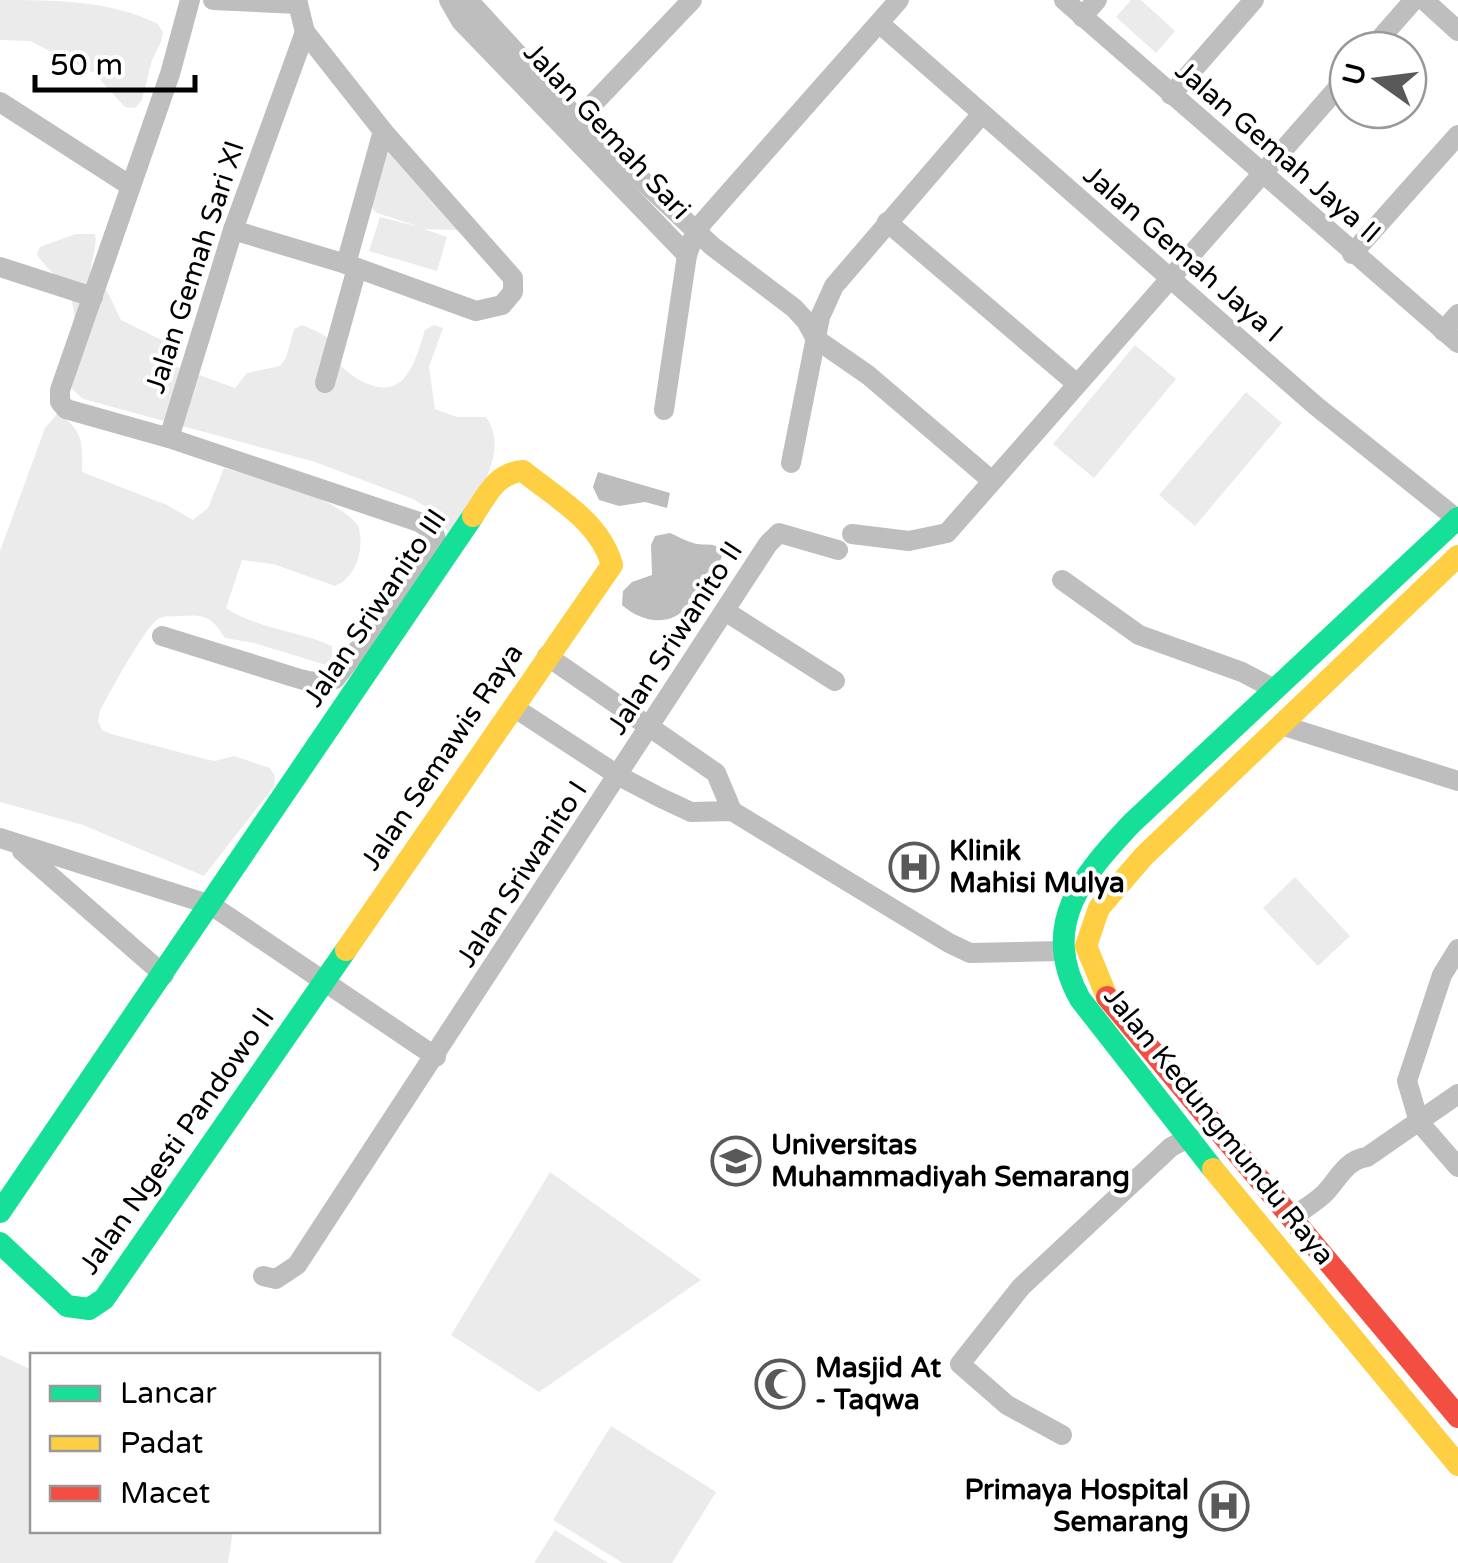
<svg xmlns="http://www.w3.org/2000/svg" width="1458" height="1563" font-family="'Varela Round',sans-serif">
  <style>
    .green { fill: #ebebeb }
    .water { fill: #bdbdbd }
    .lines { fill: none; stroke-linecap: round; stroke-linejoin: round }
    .street { stroke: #bebebe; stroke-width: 20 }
    .fast { stroke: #16e098; stroke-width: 22 }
    .slow { stroke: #ffcf43; stroke-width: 22 }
    .jam { stroke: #f24e42; stroke-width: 22 }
    .labels { text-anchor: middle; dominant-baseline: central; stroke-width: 8; stroke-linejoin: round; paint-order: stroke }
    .street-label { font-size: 28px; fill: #000; stroke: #fff }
    .poi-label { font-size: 28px; font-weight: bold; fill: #000; stroke: #fff; text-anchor: start }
  </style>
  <rect width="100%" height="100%" fill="#fff"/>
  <!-- green -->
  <g class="green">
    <path d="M0 0C53 0 110 0 158 24L163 33 161 42 152 60 142 100 135 108 125 107 94 73 30 41 0 40Z"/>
    <path d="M1131 0H1141L1175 31 1156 53 1116 17Z"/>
    <path d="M385 141 458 230 424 229 447 237 437 271 369 251 380 217 420 227 377 213 370 206Z"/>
    <path d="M76 234H95C98 251 88 263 91 281L107 291 121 320 174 346V366L235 388 247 373 280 366 286 358 294 329 302 325C313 330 328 334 333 346 335 351 334 357 337 361 342 369 359 381 368 384 407 400 416 358 425 330L434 325 443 328 429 367 435 409 457 417H486C511 451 475 498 459 530L451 535 431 510 413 499 315 462 83 399 68 385C71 354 84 311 63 284 55 273 43 266 37 254L40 247Z"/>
    <path d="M1135 345 1176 379 1094 478 1053 444Z"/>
    <path d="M1246 392 1282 423 1195 526 1159 495Z"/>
    <path d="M57 414C83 428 83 444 82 472L167 505 193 520 208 508 224 468C263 480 332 494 358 525 365 547 357 577 335 586L273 564 242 560 226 608C257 629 298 631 332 646V656L326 665 254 643 225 638C212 617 205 614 181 616 173 617 165 615 158 619 145 627 109 694 100 711L98 721 102 730 111 734 205 759 215 761 234 756 270 768 275 776 274 786 204 876 83 825 0 802V551L45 428Z"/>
    <path d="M1295 877 1350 936 1318 966 1263 908Z"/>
    <path d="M550 1172 701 1280 539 1392 451 1335Z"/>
    <path d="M0 1355 32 1370V1530L233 1531 228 1563H0Z"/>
    <path d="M611 1426 716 1492 672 1563H623L553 1520Z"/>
    <path d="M555 1530 608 1563H534Z"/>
  </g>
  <!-- water -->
  <g class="water">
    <path d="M598 472 670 493 667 508 645 502 619 506 599 500 593 487Z"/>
    <path d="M670 533C677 536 686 541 693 543 707 547 714 540 723 553 716 575 711 570 699 585 694 590 694 600 688 606 669 628 641 622 622 605L623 591 632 582 652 575 651 545 655 536Z"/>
  </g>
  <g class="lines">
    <!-- street -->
    <g class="street">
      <path d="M213 0 298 4"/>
      <path d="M449 0 461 21 687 255"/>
      <path d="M468 0 578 120 712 246 794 308 806 321 816 339 868 375 991 480"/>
      <path d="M1064 0 1458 343"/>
      <path d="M1424 0 1458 31"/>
      <path d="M1082 17 1097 0"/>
      <path d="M879 23 1316 406 1457 519"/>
      <path d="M1370 50 1414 0"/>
      <path d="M1171 95 1254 0"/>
      <path d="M0 102 129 185"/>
      <path d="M569 129 692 0"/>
      <path d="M887 222 1077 384"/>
      <path d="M233 230 346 264 476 311 502 305 513 292V278L383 131 305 32"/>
      <path d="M1352 254 1458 135"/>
      <path d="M346 264 383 131"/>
      <path d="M0 267 93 297"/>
      <path d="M1443 331 1458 314"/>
      <path d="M325 383 357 268"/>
      <path d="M664 410 687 255 696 230 899 0"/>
      <path d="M169 438 233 230 305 32 297 0"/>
      <path d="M791 463 820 317 834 286 981 115"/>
      <path d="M852 534 909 541 947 533 1348 76"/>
      <path d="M1062 580 1139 635 1242 672 1274 689"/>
      <path d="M725 611 835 681"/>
      <path d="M162 636 300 679 313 682 335 679 433 554 437 544 434 532 419 522 169 438 66 409 60 402V390L170 74 190 0"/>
      <path d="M547 656 716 773 732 811"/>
      <path d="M515 708 619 776 659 797 691 812 732 811 949 943 970 953 1062 951"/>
      <path d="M1281 725 1458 781"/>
      <path d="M0 838 211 905 436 1057"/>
      <path d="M22 851 164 975"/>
      <path d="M1458 949 1442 975 1407 1081 1419 1122 1458 1167"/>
      <path d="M1291 1218C1302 1210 1315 1203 1325 1193 1338 1180 1345 1160 1367 1157L1458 1094"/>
      <path d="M263 1276 276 1279 297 1265 768 544 779 533 838 550"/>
      <path d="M1062 1435 1007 1405 960 1364 1021 1287 1171 1147 1190 1137"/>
    </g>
    <!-- fast -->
    <g class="fast">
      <path d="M1213 1169 1080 999C1039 925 1082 876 1132 823L1458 518"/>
      <path d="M0 1212 473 516"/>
      <path d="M0 1243 67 1306 89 1309 104 1299 346 950"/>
    </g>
    <!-- slow -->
    <g class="slow">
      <path d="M346 950 612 565C600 521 556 498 523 471 496 473 487 495 473 516"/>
      <path d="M1107 997 1086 946 1099 908 1144 856 1458 556"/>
      <path d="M1213 1169 1458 1465"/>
    </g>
    <!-- jam -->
    <path class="jam" d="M1107 997 1458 1417"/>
  </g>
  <!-- icons -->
  <defs>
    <g id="hospital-ring" transform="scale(2.5)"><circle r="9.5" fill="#fff" stroke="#595959" stroke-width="1.5"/><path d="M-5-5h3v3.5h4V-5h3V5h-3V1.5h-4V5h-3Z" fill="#595959"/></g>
    <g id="university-ring" transform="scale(2.5)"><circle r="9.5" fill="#fff" stroke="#595959" stroke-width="1.5"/><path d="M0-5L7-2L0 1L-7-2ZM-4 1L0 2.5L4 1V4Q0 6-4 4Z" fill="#595959"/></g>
    <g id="mosque-ring" transform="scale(2.5)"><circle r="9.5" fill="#fff" stroke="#595959" stroke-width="1.5"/><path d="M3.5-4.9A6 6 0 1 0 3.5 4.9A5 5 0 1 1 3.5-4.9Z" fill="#595959"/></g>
  </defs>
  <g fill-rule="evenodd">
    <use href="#hospital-ring" x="914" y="867"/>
    <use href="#university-ring" x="736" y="1161"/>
    <use href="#mosque-ring" x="780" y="1384"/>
    <use href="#hospital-ring" x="1224" y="1506"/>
  </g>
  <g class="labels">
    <!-- street labels -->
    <g class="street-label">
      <text transform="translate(607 131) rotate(47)">Jalan Gemah Sari</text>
      <text transform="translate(1278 152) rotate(41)">Jalan Gemah Jaya II</text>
      <text transform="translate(1183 254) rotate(41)">Jalan Gemah Jaya I</text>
      <text transform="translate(195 267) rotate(-72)">Jalan Gemah Sari XI</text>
      <text transform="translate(375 608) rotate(-56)">Jalan Sriwanito III</text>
      <text transform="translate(675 638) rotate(-57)">Jalan Sriwanito II</text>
      <text transform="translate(442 757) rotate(-56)">Jalan Semawis Raya</text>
      <text transform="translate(522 874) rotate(-57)">Jalan Sriwanito I</text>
      <text transform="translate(1219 1126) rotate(51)">Jalan Kedungmundu Raya</text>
      <text transform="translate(177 1141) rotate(-55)">Jalan Ngesti Pandowo II</text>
    </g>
    <!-- poi labels -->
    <g class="poi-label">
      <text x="949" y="851">Klinik<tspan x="949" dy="32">Mahisi Mulya</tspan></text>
      <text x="771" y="1145">Universitas<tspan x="771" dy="32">Muhammadiyah Semarang</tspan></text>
      <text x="815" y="1368">Masjid At<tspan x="815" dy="32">- Taqwa</tspan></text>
      <text x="1189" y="1490" text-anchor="end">Primaya Hospital<tspan x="1189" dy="32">Semarang</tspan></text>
    </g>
  </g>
  <!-- legend -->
  <rect x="30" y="1353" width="350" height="180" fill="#ffffff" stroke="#999999" stroke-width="2.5"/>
  <rect x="50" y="1386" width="50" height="15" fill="#16e098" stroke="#999999" stroke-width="2.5"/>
  <text x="120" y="1403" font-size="30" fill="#000000">Lancar</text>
  <rect x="50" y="1436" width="50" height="15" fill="#ffcf43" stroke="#999999" stroke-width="2.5"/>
  <text x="120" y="1453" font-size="30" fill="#000000">Padat</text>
  <rect x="50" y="1486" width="50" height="15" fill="#f24e42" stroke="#999999" stroke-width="2.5"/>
  <text x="120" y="1503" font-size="30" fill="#000000">Macet</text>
  <!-- north arrow -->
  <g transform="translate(1378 80) rotate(284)"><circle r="48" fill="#ffffff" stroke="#999999" stroke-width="2.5"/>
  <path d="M0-8L18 38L0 25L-18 38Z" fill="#595959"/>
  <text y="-15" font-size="28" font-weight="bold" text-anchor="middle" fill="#000000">U</text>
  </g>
  <!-- scale -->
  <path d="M35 75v15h160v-15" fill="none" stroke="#000000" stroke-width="5"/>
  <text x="50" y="75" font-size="30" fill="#000000" stroke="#ffffff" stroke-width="8" paint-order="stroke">50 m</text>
</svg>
